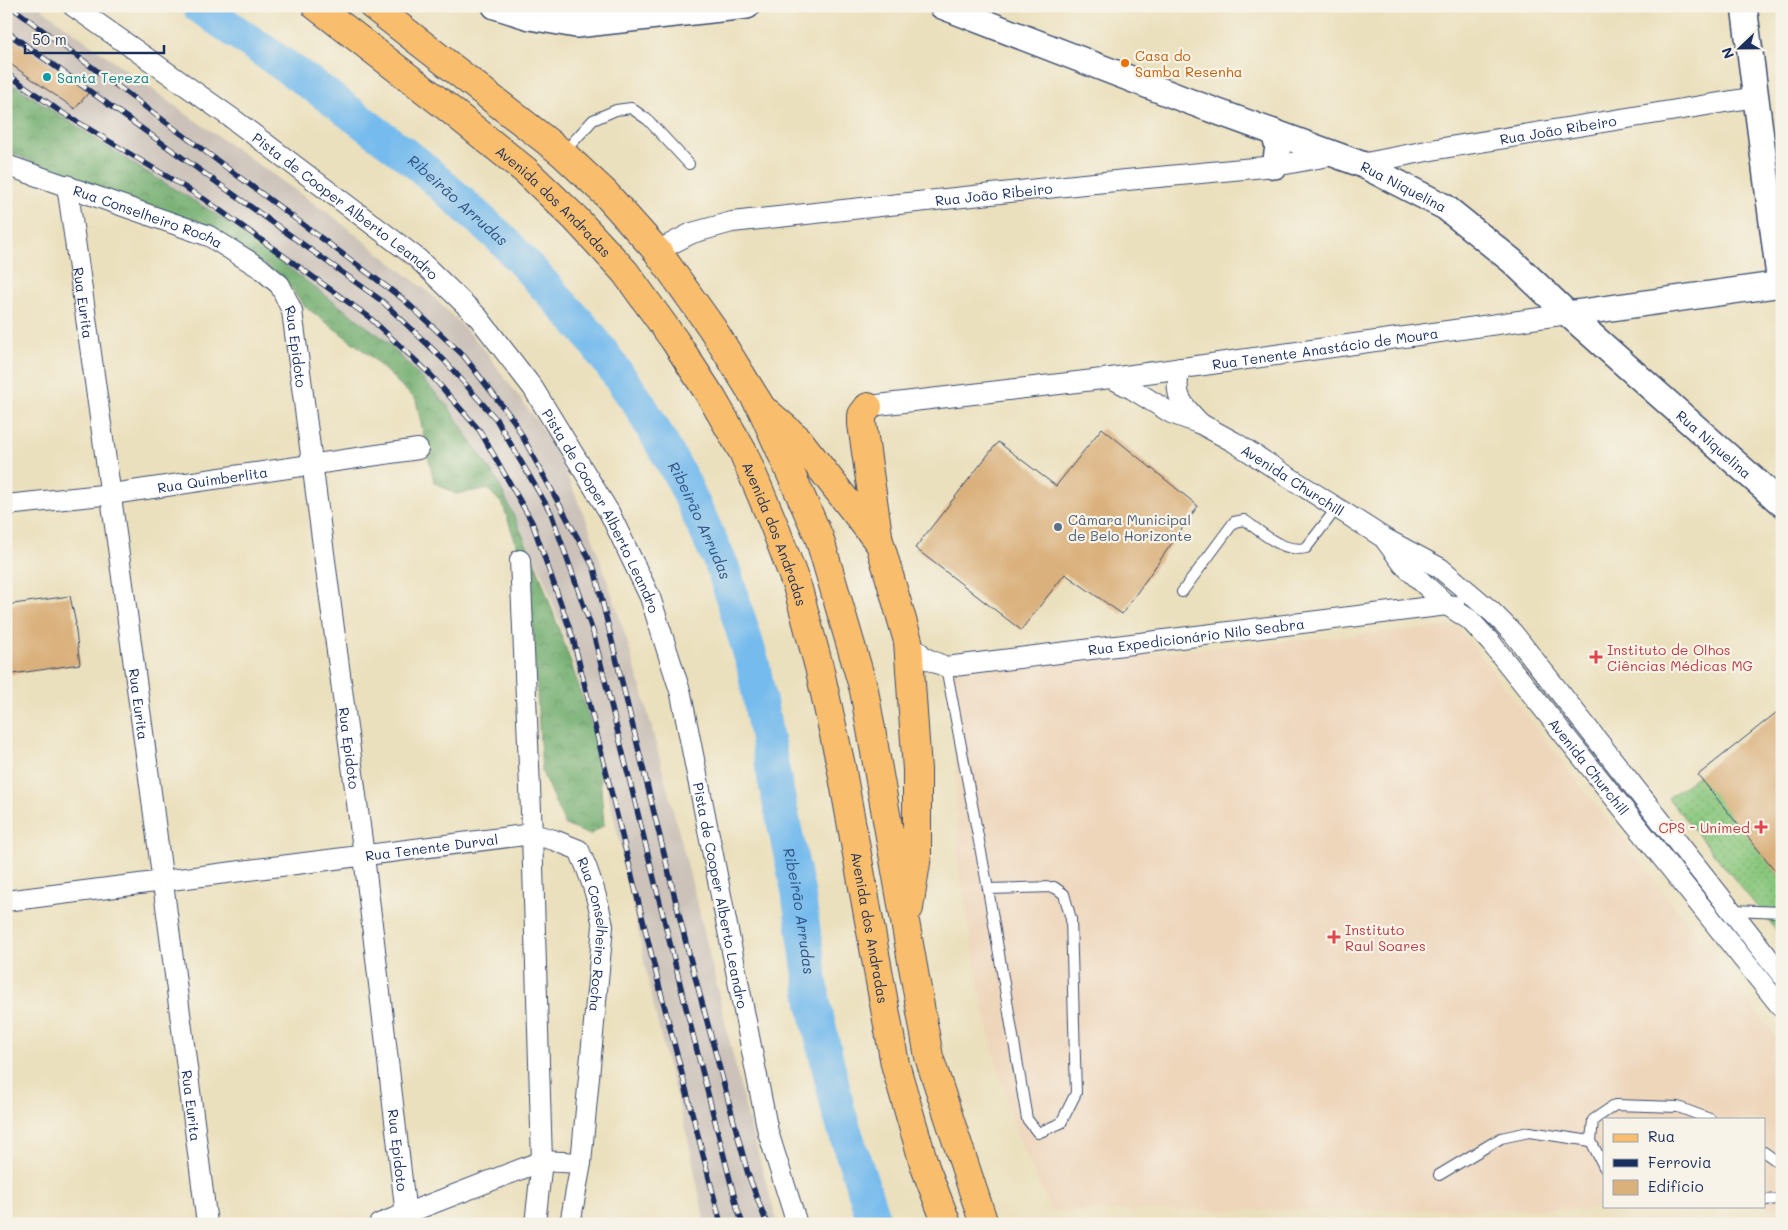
<svg xmlns="http://www.w3.org/2000/svg" width="1788" height="1230" font-family="Mali,sans-serif">
  <style>
    .built { fill: #eed6bb; fill-rule: evenodd }
    .railway { fill: #ccc2b9 }
    .grass { fill: url(#grass-dots); stroke: #527b6e }
    .forest { fill: url(#forest-crowns); stroke: #456e66 }
    .lines { fill: none; stroke-linecap: round; stroke-linejoin: round }
    .river { stroke: #76bbed; stroke-width: 34 }
    .building { fill: #dab07b }
    .service-casing { stroke: #3a4a6c; stroke-width: 12 }
    .minor-casing { stroke: #3a4a6c; stroke-width: 22 }
    .tertiary-casing { stroke: #3a4a6c; stroke-width: 28 }
    .primary-casing { stroke: #3a4a6c; stroke-width: 30 }
    .service { stroke: #fff; stroke-width: 10 }
    .minor { stroke: #fff; stroke-width: 20 }
    .tertiary { stroke: #fff; stroke-width: 25 }
    .primary { stroke: #f9be6d; stroke-width: 28 }
    .rail-casing { stroke: #1b2f5e; stroke-width: 5.5 }
    .rail { stroke: #f7f3e8; stroke-width: 4; stroke-dasharray: 11; stroke-linecap: butt }
    .food-dot { fill: #e8710a; stroke: #f7f3e8; stroke-width: 2 }
    .culture-dot { fill: #0f9aa8; stroke: #f7f3e8; stroke-width: 2 }
    .service-dot { fill: #5c6f8a; stroke: #f7f3e8; stroke-width: 2 }
    .health-dot { fill: #e0444e; stroke: #f7f3e8; stroke-width: 2 }
    .labels { text-anchor: middle; dominant-baseline: central; stroke-width: 4.5; stroke-linejoin: round; paint-order: stroke }
    .food-label { font-size: 14px; fill: #c56008; stroke: #f7f3e8; text-anchor: start }
    .culture-label { font-size: 14px; fill: #0d838f; stroke: #f7f3e8; text-anchor: start }
    .street-label { font-size: 14px; fill: #1b2f5e; stroke: #f7f3e8 }
    .service-label { font-size: 14px; fill: #4e5e75; stroke: #f7f3e8; text-anchor: start }
    .health-label { font-size: 14px; fill: #be3a42; stroke: #f7f3e8; text-anchor: start }
    .water-label { font-size: 15px; font-style: italic; fill: #325282; stroke: #f7f3e8 }
  </style>
  <defs>
    <pattern id="grass-dots" width="8" height="8" patternUnits="userSpaceOnUse" patternTransform="scale(1.25)"><rect width="8" height="8" fill="#8ac77e"/><path d="M2 2h.1M6 6h.1" fill="none" stroke="#70a26a" stroke-width="1.8" stroke-linecap="round"/></pattern>
    <pattern id="forest-crowns" width="20" height="18" patternUnits="userSpaceOnUse" patternTransform="scale(1.25)"><rect width="20" height="18" fill="#6fac6d"/><path d="M2 6a3 3 0 1 1 6 0M12 15a3 3 0 1 1 6 0" fill="none" stroke="#5a8c5d"/></pattern>
  </defs>
  <rect width="100%" height="100%" fill="#f7f3e8"/>
  <filter id="ink" filterUnits="userSpaceOnUse"><feTurbulence type="fractalNoise" baseFrequency=".02" numOctaves="2"/><feDisplacementMap in="SourceGraphic" scale="10" xChannelSelector="R" yChannelSelector="G"/><feConvolveMatrix kernelMatrix="1 2 1 2 8 2 1 2 1" color-interpolation-filters="sRGB"/></filter>
  <filter id="wash" filterUnits="userSpaceOnUse"><feTurbulence type="fractalNoise" baseFrequency=".0096" numOctaves="4" result="noise"/><feDisplacementMap in="SourceGraphic" scale="20" xChannelSelector="R" yChannelSelector="G"/><feGaussianBlur stdDeviation="1.12" result="paint"/><feColorMatrix in="noise" values="0 0 0 0 0 0 0 0 0 0 0 0 0 0 0 0 0 1.4 0 .05"/><feComposite in="paint" operator="in"/></filter>
  <g filter="url(#wash)">
    <rect width="100%" height="100%" fill="#ebe0bd"/>
    <!-- built -->
    <path class="built" d="M1457 626 1782 1045V1208L1051 1211 1013 1125 983 1009 958 864 954 671ZM1604 1119H1764V1206H1604Z"/>
    <!-- railway -->
    <path class="railway" d="M6 6H38L182 111 335 218 433 296 480 344 552 442 588 524 618 612 643 694 699 910 745 1107 778 1224H705L688 1139 665 1055 649 986 626 868 593 730 573 659 538 563 504 496 424 403 284 271 71 179 6 156Z"/>
    <!-- grass -->
    <path class="grass" d="M1699 775 1782 879V937L1668 798Z"/>
    <!-- forest -->
    <path class="forest" d="M16 86 135 165 222 218 385 340 447 405 498 482 535 562 570 660 593 730 600 777 604 825 590 835 565 825 542 772 530 585 503 505 488 489 455 494 434 482 416 400 368 354 303 305 282 276 202 229 26 159 6 150V89Z"/>
    <g class="lines">
      <!-- river -->
      <path class="river" id="s1" d="M199 6 321 91 417 163 503 240 588 333 639 404 682 479 723 568 753 664 774 777 798 891 814 1004 839 1113 875 1224"/>
    </g>
    <g id="blocks">
      <!-- building -->
      <g class="building">
        <path d="M6 35 89 92 75 109 6 61Z"/>
        <path d="M1102 428 1198 506 1122 614 1065 574 1021 630 915 548 998 442 1056 486Z"/>
        <path d="M70 596 76 624H75L80 664 6 675V605Z"/>
        <path d="M1782 708V879L1698 775Z"/>
      </g>
    </g>
  </g>
  <g filter="url(#ink)">
    <use href="#blocks" fill-opacity="0" stroke="#3a4a6c" stroke-width="1"/>
    <g class="lines">
      <!-- service casing -->
      <g class="service-casing">
        <g id="service">
          <path d="M563 153 593 120 616 110 631 108 648 120 689 164"/>
          <path d="M1182 592 1234 522 1244 520C1262 532 1282 553 1306 548L1337 508"/>
          <path d="M946 667 988 889 1027 1119 1038 1133 1061 1123 1076 1093 1071 919 1064 894 1054 887 988 889"/>
          <path d="M1732 910 1782 912"/>
          <path d="M1764 1152 1782 1165"/>
          <path d="M1604 1167 1591 1141 1593 1120 1615 1105 1678 1107 1710 1119"/>
          <path d="M1439 1175 1501 1138 1529 1132 1591 1141"/>
          <path d="M1764 1200 1782 1199"/>
        </g>
      </g>
      <!-- minor casing -->
      <g class="minor-casing">
        <g id="minor">
          <path id="s2" d="M73 6 233 119 417 258 478 317 533 388 609 512 650 597 681 694 768 1132 797 1224"/>
          <path id="s3" d="M1361 164 1437 149 1756 97"/>
          <path id="s4" d="M6 165 209 236 260 268 280 285 292 311 364 856 406 1215"/>
          <path id="s5" d="M67 185C117 531 163 877 207 1224"/>
          <path id="s6" d="M657 251 692 233 732 222 1084 184 1275 166 1334 155"/>
          <path d="M1180 368C1173 395 1181 404 1200 423"/>
          <path id="s7" d="M1111 378 1132 389 1171 413 1201 424 1234 442 1384 538 1440 568 1492 612 1513 633 1782 975"/>
          <path id="s8" d="M868 407 878 405 1111 378 1568 314"/>
          <path id="s9" d="M6 505 112 494 418 449"/>
          <path id="s10" d="M1386 541 1403 564 1424 584 1447 605 1470 620 1491 643 1782 1008"/>
          <path id="s11" d="M520 560 532 834 554 840 579 850C590 874 598 899 603 926L581 1163 570 1224"/>
          <path id="s12" d="M908 641 925 658 946 667 1447 605 1455 606"/>
          <path id="s13" d="M6 901 532 834 542 1161 535 1224"/>
          <path d="M379 1224 542 1161 581 1163"/>
        </g>
      </g>
      <!-- tertiary casing -->
      <g class="tertiary-casing">
        <g id="tertiary">
          <path d="M495 6 530 17 576 25 747 6"/>
          <path id="s14" d="M942 6 1188 101 1361 164 1445 207 1512 261 1568 314 1782 504"/>
          <path d="M1744 6 1780 284"/>
          <path d="M1273 132 1278 146 1275 166"/>
          <path d="M1568 314 1782 284"/>
        </g>
      </g>
      <!-- primary casing -->
      <g class="primary-casing">
        <g id="primary">
          <path id="s15" d="M316 6 448 108 526 171 576 219 625 272 675 341 712 398 743 452 774 525 798 589 819 667 841 766 895 1064 925 1167 947 1224"/>
          <path d="M373 6 562 153 605 193 657 251 712 328 761 407 819 537 864 690 929 1057 984 1224"/>
          <path d="M868 407 862 415V424L879 542"/>
          <path d="M768 413 798 439 880 544 908 641 917 770V856L909 908"/>
        </g>
      </g>
      <!-- service -->
      <use href="#service" class="service"/>
      <!-- minor -->
      <use href="#minor" class="minor"/>
      <!-- tertiary -->
      <use href="#tertiary" class="tertiary"/>
      <!-- primary -->
      <use href="#primary" class="primary"/>
      <!-- rail casing -->
      <g class="rail-casing">
        <g id="rail">
          <path d="M10 6 403 299 463 355 514 421 594 568 686 943 748 1174 767 1224"/>
          <path d="M6 31 382 301 444 360 496 419 551 513 593 632 682 992 738 1211 743 1224"/>
          <path d="M6 73 58 110 204 199 369 317 430 374 480 431 532 522 573 638 662 997 721 1224"/>
        </g>
      </g>
      <!-- rail -->
      <use href="#rail" class="rail"/>
    </g>
  </g>
  <!-- markers -->
  <circle class="food-dot" cx="1125" cy="63" r="5"/>
  <circle class="culture-dot" cx="47" cy="77" r="5"/>
  <circle class="service-dot" cx="1058" cy="527" r="5"/>
  <g class="health-dot">
    <path d="M1593.5 649.5h5v5h5v5h-5v5h-5v-5h-5v-5h5z"/>
    <path d="M1758.5 819.5h5v5h5v5h-5v5h-5v-5h-5v-5h5z"/>
    <path d="M1331.5 929.5h5v5h5v5h-5v5h-5v-5h-5v-5h5z"/>
  </g>
  <g class="labels">
    <!-- food labels -->
    <g class="food-label">
      <text x="1135" y="55">Casa do<tspan x="1135" dy="16">Samba Resenha</tspan></text>
    </g>
    <!-- culture labels -->
    <g class="culture-label">
      <text x="57" y="77">Santa Tereza</text>
    </g>
    <!-- street labels -->
    <g class="street-label">
      <text stroke="none"><textPath href="#s3" startOffset="200">Rua João Ribeiro</textPath></text>
      <text stroke="none"><textPath href="#s14" startOffset="496">Rua Niquelina</textPath></text>
      <text stroke="none"><textPath href="#s6" startOffset="344">Rua João Ribeiro</textPath></text>
      <text stroke="none"><textPath href="#s15" startOffset="308">Avenida dos Andradas</textPath></text>
      <text stroke="none"><textPath href="#s2" startOffset="338">Pista de Cooper Alberto Leandro</textPath></text>
      <text stroke="none"><textPath href="#s4" startOffset="151">Rua Conselheiro Rocha</textPath></text>
      <text stroke="none"><textPath href="#s5" startOffset="119">Rua Eurita</textPath></text>
      <text stroke="none"><textPath href="#s4" startOffset="366">Rua Epidoto</textPath></text>
      <text stroke="none"><textPath href="#s8" startOffset="461">Rua Tenente Anastácio de Moura</textPath></text>
      <text stroke="none"><textPath href="#s14" startOffset="901">Rua Niquelina</textPath></text>
      <text stroke="none"><textPath href="#s9" startOffset="208">Rua Quimberlita</textPath></text>
      <text stroke="none"><textPath href="#s7" startOffset="209">Avenida Churchill</textPath></text>
      <text stroke="none"><textPath href="#s2" startOffset="742">Pista de Cooper Alberto Leandro</textPath></text>
      <text stroke="none"><textPath href="#s15" startOffset="712">Avenida dos Andradas</textPath></text>
      <text stroke="none"><textPath href="#s12" startOffset="299">Rua Expedicionário Nilo Seabra</textPath></text>
      <text stroke="none"><textPath href="#s5" startOffset="524">Rua Eurita</textPath></text>
      <text stroke="none"><textPath href="#s4" startOffset="771">Rua Epidoto</textPath></text>
      <text stroke="none"><textPath href="#s10" startOffset="305">Avenida Churchill</textPath></text>
      <text stroke="none"><textPath href="#s13" startOffset="429">Rua Tenente Durval</textPath></text>
      <text stroke="none"><textPath href="#s2" startOffset="1148">Pista de Cooper Alberto Leandro</textPath></text>
      <text stroke="none"><textPath href="#s15" startOffset="1118">Avenida dos Andradas</textPath></text>
      <text stroke="none"><textPath href="#s11" startOffset="411">Rua Conselheiro Rocha</textPath></text>
      <text stroke="none"><textPath href="#s5" startOffset="929">Rua Eurita</textPath></text>
      <text stroke="none"><textPath href="#s4" startOffset="1176">Rua Epidoto</textPath></text>
    </g>
    <!-- service labels -->
    <g class="service-label">
      <text x="1068" y="519">Câmara Municipal<tspan x="1068" dy="16">de Belo Horizonte</tspan></text>
    </g>
    <!-- health labels -->
    <g class="health-label">
      <text x="1607" y="649">Instituto de Olhos<tspan x="1607" dy="16">Ciências Médicas MG</tspan></text>
      <text x="1750" y="827" text-anchor="end">CPS - Unimed</text>
      <text x="1345" y="929">Instituto<tspan x="1345" dy="16">Raul Soares</tspan></text>
    </g>
    <!-- water labels -->
    <g class="water-label">
      <text stroke="none"><textPath href="#s1" startOffset="324">Ribeirão Arrudas</textPath></text>
      <text stroke="none"><textPath href="#s1" startOffset="729">Ribeirão Arrudas</textPath></text>
      <text stroke="none"><textPath href="#s1" startOffset="1134">Ribeirão Arrudas</textPath></text>
    </g>
  </g>
  <!-- margin -->
  <rect width="1788" height="1230" fill="none" stroke="#f7f3e8" stroke-width="25"/>
  <!-- legend -->
  <rect x="1603" y="1118" width="162" height="90" fill="#f7f3e8" stroke="#9fa5b1"/>
  <rect x="1613" y="1134" width="25" height="8" fill="#f9be6d" stroke="#9fa5b1"/>
  <text x="1648" y="1142" font-size="15" fill="#1b2f5e">Rua</text>
  <rect x="1613" y="1159" width="25" height="8" fill="#1b2f5e" stroke="#9fa5b1"/>
  <text x="1648" y="1168" font-size="15" fill="#1b2f5e">Ferrovia</text>
  <rect x="1613" y="1180" width="25" height="15" fill="#dab07b" stroke="#9fa5b1"/>
  <text x="1648" y="1192" font-size="15" fill="#1b2f5e">Edifício</text>
  <!-- north arrow -->
  <g transform="translate(1740 48) rotate(248)" stroke="#f7f3e8" stroke-width="4" paint-order="stroke">
  <path d="M0-4L9 19L0 12L-9 19Z" fill="#1b2f5e"/>
  <text y="-8" font-size="14" font-weight="bold" text-anchor="middle" fill="#1b2f5e">N</text>
  </g>
  <!-- scale -->
  <path d="M25 45v8h139v-8" fill="none" stroke="#1b2f5e" stroke-width="2.5"/>
  <text x="32" y="45" font-size="15" fill="#1b2f5e" stroke="#f7f3e8" stroke-width="4" paint-order="stroke">50 m</text>
</svg>
